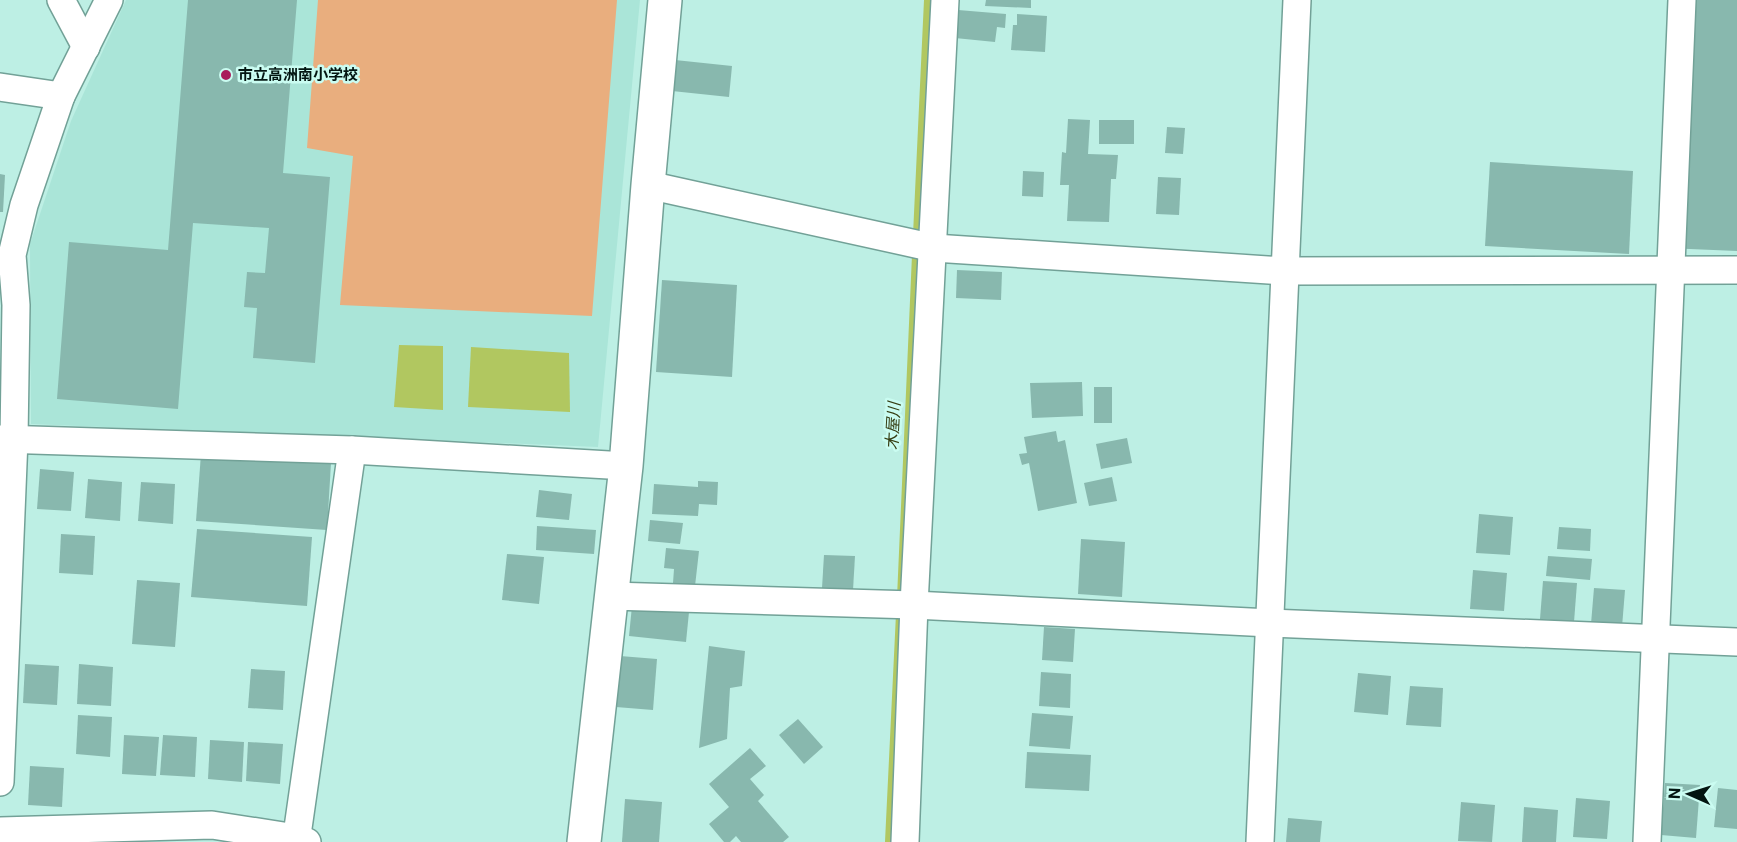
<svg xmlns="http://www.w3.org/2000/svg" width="1737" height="842" font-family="Roboto,'Noto Sans JP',sans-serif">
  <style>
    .built { fill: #aae5d8 }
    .green { fill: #e9ae7e }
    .water { fill: #b1c760 }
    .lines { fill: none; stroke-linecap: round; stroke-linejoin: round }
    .stream { stroke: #b1c760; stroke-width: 8 }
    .building { fill: #88b8ae }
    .minor-casing { stroke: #72a197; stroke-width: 30 }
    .tertiary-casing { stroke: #72a197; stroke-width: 36 }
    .minor { stroke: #fff; stroke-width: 27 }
    .tertiary { stroke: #fff; stroke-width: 33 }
    .poi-dot { fill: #a91c5c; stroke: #cafcf1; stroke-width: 2 }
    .labels { text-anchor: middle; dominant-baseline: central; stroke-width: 5; stroke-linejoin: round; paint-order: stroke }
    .poi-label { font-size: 15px; font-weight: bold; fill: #031511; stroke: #cafcf1; text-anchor: start }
    .water-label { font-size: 16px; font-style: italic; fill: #363e14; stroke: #cafcf1 }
  </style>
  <rect width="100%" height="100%" fill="#bdefe4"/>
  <!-- built -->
  <path class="built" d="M126 0H640L598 447 31 424 30 244 71 121Z"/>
  <!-- green -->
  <path class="green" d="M318 0H617L592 316 340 305 353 156 307 148Z"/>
  <!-- water -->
  <g class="water">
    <path d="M399 345 443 346V410L394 407Z"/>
    <path d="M471 347 569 353 570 412 468 407Z"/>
  </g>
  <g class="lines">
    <!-- stream -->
    <g class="stream">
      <path d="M917 235 928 0"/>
      <path d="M901 598 916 255"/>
      <path d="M889 842 900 614"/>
    </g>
  </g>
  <!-- building -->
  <g class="building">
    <path d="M188 0H297L283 173 330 177 315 363 253 358 257 308 244 307 247 272 265 273 269 228 193 223 178 409 57 399 69 242 168 250Z"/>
    <path d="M986 0H1031V8L985 6Z"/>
    <path d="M1679 0H1737V251L1666 248Z"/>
    <path d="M958 10 1006 14 1005 28 997 27 995 42 955 38Z"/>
    <path d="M1017 14 1047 16 1045 52 1011 50 1013 25H1017Z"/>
    <path d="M675 60 732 66 729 97 672 91Z"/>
    <path d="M1068 119 1090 120 1088 154 1118 155 1116 179H1111L1109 222 1067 221 1069 185H1060L1062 152 1066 153Z"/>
    <rect x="1099" y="120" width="35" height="24"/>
    <path d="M1167 127 1185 128 1183 154 1165 153Z"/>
    <path d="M1490 162 1633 171 1629 254 1485 246Z"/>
    <path d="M1023 171 1044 172 1043 197 1022 196Z"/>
    <path d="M0 174 5 175 3 212H0Z"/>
    <path d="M1158 177 1181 178 1179 215 1156 214Z"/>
    <path d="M957 270 1002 272 1001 300 956 298Z"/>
    <path d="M662 280 737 285 732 377 656 372Z"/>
    <path d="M1082 382 1083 416 1032 418 1030 383Z"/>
    <rect x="1094" y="387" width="18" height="36"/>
    <path d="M1056 431 1058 442 1065 440 1077 503 1038 511 1029 463 1022 465 1019 454 1027 453 1024 437Z"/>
    <path d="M1127 438 1132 463 1101 469 1096 444Z"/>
    <path d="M201 454 331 463 327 530 196 521Z"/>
    <path d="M40 469 74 472 71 511 37 509Z"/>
    <path d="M1112 477 1117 501 1089 506 1084 483Z"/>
    <path d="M88 479 122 482 120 521 85 518Z"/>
    <path d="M698 481 718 482 717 505 699 504 698 516 652 514 654 484 698 487Z"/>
    <path d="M141 482 175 484 173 524 138 521Z"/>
    <path d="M539 490 572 494 569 520 536 517Z"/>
    <path d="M1479 514 1513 517 1510 555 1476 553Z"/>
    <path d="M650 520 683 523 680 544 648 541Z"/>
    <path d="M537 526 596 530 594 554 536 550Z"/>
    <path d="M1559 527 1591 529 1590 551 1557 549Z"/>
    <path d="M197 529 312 537 307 606 191 597Z"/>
    <path d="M61 534 95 536 93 575 59 573Z"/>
    <path d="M1081 539 1125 542 1122 597 1078 594Z"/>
    <path d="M666 548 699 551 695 586 673 583 674 569 664 568Z"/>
    <path d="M507 554 544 557 539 604 502 600Z"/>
    <path d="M824 555 855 556 853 590 822 588Z"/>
    <path d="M1548 556 1592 559 1590 580 1546 576Z"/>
    <path d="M1473 570 1507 573 1504 611 1470 609Z"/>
    <path d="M137 580 180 583 175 647 132 644Z"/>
    <path d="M1543 581 1577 583 1574 622 1540 619Z"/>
    <path d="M1594 588 1625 590 1622 627 1591 624Z"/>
    <path d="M632 606 689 612 686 642 629 636Z"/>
    <path d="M1044 627 1075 629 1073 662 1042 660Z"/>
    <path d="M709 646 745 651 742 686 730 688 727 739 699 748Z"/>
    <path d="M620 656 657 659 653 710 616 707Z"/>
    <path d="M25 664 59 666 57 705 23 703Z"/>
    <path d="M79 664 113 667 111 706 77 704Z"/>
    <path d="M251 669 285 671 283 710 248 708Z"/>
    <path d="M1041 672 1071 674 1070 708 1039 706Z"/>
    <path d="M1358 673 1391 676 1388 715 1354 712Z"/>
    <path d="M1410 686 1443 688 1441 727 1406 725Z"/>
    <path d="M1032 713 1073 716 1070 749 1029 746Z"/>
    <path d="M78 715 112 717 110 757 76 754Z"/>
    <path d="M798 719 823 747 804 764 779 735Z"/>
    <path d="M124 735 159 737 156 776 122 774Z"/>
    <path d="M163 735 197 737 195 777 160 775Z"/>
    <path d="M210 740 244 742 242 782 208 779Z"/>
    <path d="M248 742 283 744 280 784 246 781Z"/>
    <path d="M750 748 766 766 750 779 764 795 758 801 789 837 783 842H741L736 836 730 842H724L709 824 729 807 709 784Z"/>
    <path d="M1027 752 1091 755 1089 791 1025 788Z"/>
    <path d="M30 766 64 768 62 807 28 805Z"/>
    <path d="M1665 783 1700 785 1696 838 1661 835Z"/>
    <path d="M1718 788 1737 790V829L1714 827Z"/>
    <path d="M1576 798 1610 801 1607 839 1573 837Z"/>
    <path d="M625 799 662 802 659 842H622Z"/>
    <path d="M1461 802 1495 805 1492 842 1458 841Z"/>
    <path d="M1524 807 1558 810 1556 842H1522Z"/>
    <path d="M1288 818 1322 821 1320 842H1286Z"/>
  </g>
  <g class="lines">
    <!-- minor casing -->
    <g class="minor-casing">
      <g id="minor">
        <path d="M61 0 86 47"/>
        <path d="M0 87 61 96"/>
        <path d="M648 185 934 248 1284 271 1737 270"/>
        <path d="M0 439 352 450 626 466"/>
        <path d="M611 596 914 605 1270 623 1737 642"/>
        <path d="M0 782 14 439 16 305 12 255 24 205 61 96 109 0"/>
        <path d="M0 831 212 825 296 838 307 842"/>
        <path d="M296 842 352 450"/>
        <path d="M905 842 914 605 945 0"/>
        <path d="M1260 842 1297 0"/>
        <path d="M1647 842 1682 0"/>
      </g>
    </g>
    <!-- tertiary casing -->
    <g class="tertiary-casing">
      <path id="tertiary" d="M584 842 626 466 648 185 665 0"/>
    </g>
    <!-- minor -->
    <use href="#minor" class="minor"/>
    <!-- tertiary -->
    <use href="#tertiary" class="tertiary"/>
  </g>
  <!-- markers -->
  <circle class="poi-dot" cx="226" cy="75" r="6"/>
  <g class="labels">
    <!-- poi labels -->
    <g class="poi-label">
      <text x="238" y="75">市立高洲南小学校</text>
    </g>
    <!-- water labels -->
    <g class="water-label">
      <text transform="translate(893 426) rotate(-87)">木屋川</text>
    </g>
  </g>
  <!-- north arrow -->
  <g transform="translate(1689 794) rotate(273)" stroke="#cafcf1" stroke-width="4.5" paint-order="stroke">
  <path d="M0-4.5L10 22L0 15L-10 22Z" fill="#031511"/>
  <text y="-9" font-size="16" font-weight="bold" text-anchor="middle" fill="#031511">N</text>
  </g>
</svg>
